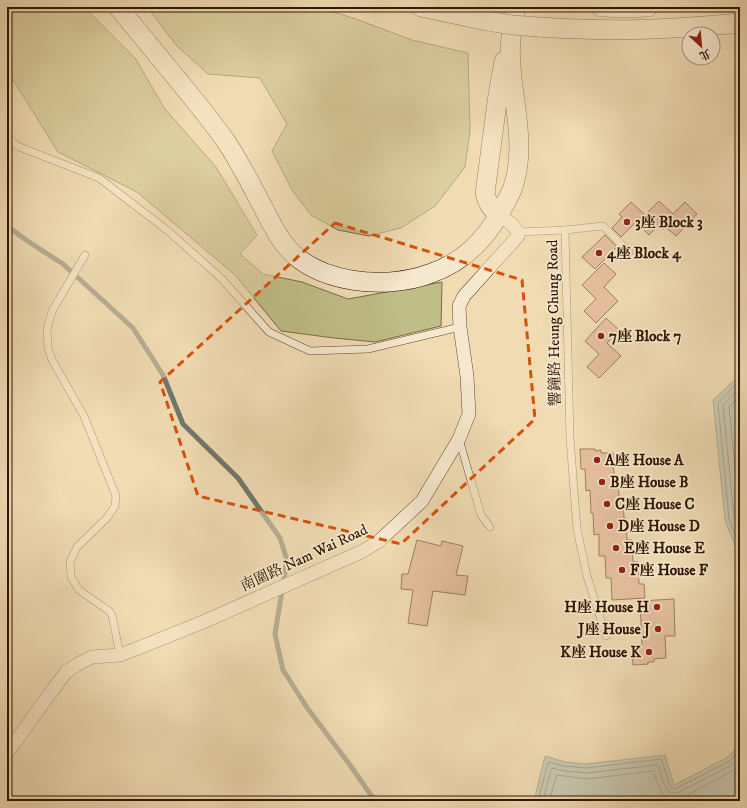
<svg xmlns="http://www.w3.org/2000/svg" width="747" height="808" font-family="'IM FELL DW Pica','Noto Serif TC',serif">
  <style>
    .green { fill: #c0be88; stroke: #786a44 }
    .water { fill: #9db9b5; stroke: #71776d }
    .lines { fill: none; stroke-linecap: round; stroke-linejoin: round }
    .shore { stroke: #66675a; stroke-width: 1 }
    .stream { stroke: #71776d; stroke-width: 5 }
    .building { fill: #da9f8a; stroke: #301500 }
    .lane-casing { stroke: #60462d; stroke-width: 8 }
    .street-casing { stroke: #60462d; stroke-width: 14 }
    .secondary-casing { stroke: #301500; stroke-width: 20 }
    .lane { stroke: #f5e8ce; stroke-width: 7 }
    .street { stroke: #f5e8ce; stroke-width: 13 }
    .secondary { stroke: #f5e8ce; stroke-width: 19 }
    .secondary-bridge-casing { stroke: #301500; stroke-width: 20; stroke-linecap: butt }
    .secondary-bridge { stroke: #f5e8ce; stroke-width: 19 }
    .marked { fill: none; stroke: #d6520b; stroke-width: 3; stroke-dasharray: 8 5; stroke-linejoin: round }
    .poi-dot { fill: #8f2418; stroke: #f5e8ce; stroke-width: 1.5 }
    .labels { text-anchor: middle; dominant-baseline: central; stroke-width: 3.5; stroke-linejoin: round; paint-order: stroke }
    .poi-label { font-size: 15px; font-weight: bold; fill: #301500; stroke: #f5e8ce; text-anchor: start }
    .street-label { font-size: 15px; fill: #301500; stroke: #f5e8ce }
  </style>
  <rect width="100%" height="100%" fill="#f0dbb3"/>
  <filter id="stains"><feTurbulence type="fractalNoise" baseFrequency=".005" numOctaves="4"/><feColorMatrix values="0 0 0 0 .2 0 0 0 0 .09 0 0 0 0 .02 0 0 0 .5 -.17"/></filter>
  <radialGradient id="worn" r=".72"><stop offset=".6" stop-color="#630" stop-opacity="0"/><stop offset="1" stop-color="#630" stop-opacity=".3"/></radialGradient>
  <!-- green -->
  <g class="green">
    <path d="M7 7H84L135 58 165 109 216 167 257 235 240 254 263 274 302 282 348 299 442 282 441 326 375 342 334 338 281 331 235 275 137 192 58 152 7 70Z"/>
    <path d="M147 7H318L356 19 412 40 468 53 470 131 465 167 435 206 401 228 369 236 338 230 311 215 292 190 272 151 287 124 260 78 208 74 177 46Z"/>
  </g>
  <!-- water -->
  <g class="water">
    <path d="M740 375V558L725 520 713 400Z"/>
    <path d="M740 743V801H534L545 756 565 762 586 764 665 755 674 785 728 757Z"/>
  </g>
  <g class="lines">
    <!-- shore -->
    <g class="shore">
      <path d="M740 380 718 403 729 519 740 547"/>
      <path d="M740 387 723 405 734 517 740 533"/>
      <path d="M740 396 729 407 740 517"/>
      <path d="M538 801 548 763 549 762 564 766 586 768 661 759 662 761 670 786 672 788 675 789 730 761 740 749"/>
      <path d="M543 801 551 770 553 768 564 771 587 773 657 765 659 766C662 777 664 798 679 792L732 765 740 757"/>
      <path d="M549 801 556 777 557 775 587 779 653 771 654 773C659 787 662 805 682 798L734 770 740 766"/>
    </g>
    <!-- stream -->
    <path class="stream" d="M7 226 26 240 63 264 133 328 163 375 183 424 238 478 280 538 287 560 275 634 283 670 308 709 350 765 375 801"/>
  </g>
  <!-- building -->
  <g class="building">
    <path d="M659 201 673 214 685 202 697 214 676 236 661 223 649 235 637 223Z"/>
    <path d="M631 202 644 214 621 237 612 228 622 217 619 214Z"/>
    <path d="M605 235 617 247 595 269 582 257Z"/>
    <path d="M604 263 616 274 604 287 618 301 596 323 584 311 596 299 582 285Z"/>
    <path d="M606 318 619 330 607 343 621 356 599 378 587 367 599 354 585 341Z"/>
    <path d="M580 449H595V451L601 450V453H613L614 475H618L619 497H623L624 518H626L627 540H632L633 562H638L639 584H644L645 598 612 600 611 578H606L605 556H599V534L594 535 593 513H591L590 490 586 491 585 469H581Z"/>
    <path d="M417 540 441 546 442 541 463 546 456 575 468 576 465 595 433 591 427 626 408 623 413 590 401 589 402 574H408Z"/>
    <path d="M674 599 675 636H665L666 658 654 659V662H648V664L633 665 632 645H642L640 601Z"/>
  </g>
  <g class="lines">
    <!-- lane casing -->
    <g class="lane-casing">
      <g id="lane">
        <path d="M7 136 17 146 99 178 167 230 221 278 269 332 310 351 368 349 460 327"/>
        <path d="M565 230 603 226 629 252"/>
        <path d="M518 232 565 230 570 438 577 529 587 576 606 636"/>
        <path d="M85 255 52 311 47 329 48 348 52 360 84 416 116 496 115 506 107 518 77 547 70 562 71 577 79 590 109 611 112 615 120 655"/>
        <path d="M459 439 481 515 490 527"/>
      </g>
    </g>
    <!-- street casing -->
    <g class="street-casing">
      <path id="street" d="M7 753 46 699 66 672 78 664 92 657 120 655 136 649 203 622 361 552 378 542 422 501 459 439 469 414 467 376 460 327 459 306 464 296 518 236C518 226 506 220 499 215"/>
    </g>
    <!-- secondary casing -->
    <g class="secondary-casing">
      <g id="secondary">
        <path d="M118 7C138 31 158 56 178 80 195 101 212 121 227 143 241 164 252 187 264 209 270 221 276 234 285 245 316 284 385 290 429 274 462 263 484 242 501 211 505 203 510 196 513 187 526 149 514 106 511 67 509 46 511 28 516 7"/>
        <path d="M421 7 487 21"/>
        <path d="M601 7 626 8 648 7"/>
        <path d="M539 27C584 30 629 31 673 28 695 27 718 25 740 23"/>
        <path d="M499 215C491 209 487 203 485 193L498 95 504 61"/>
      </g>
    </g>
    <!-- lane -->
    <use href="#lane" class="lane"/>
    <!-- street -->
    <use href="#street" class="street"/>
    <!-- secondary -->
    <use href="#secondary" class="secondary"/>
    <!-- secondary-bridge casing -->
    <g class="secondary-bridge-casing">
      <path id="secondary-bridge" d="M487 21 512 25 539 27"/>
    </g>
    <!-- secondary-bridge -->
    <use href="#secondary-bridge" class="secondary-bridge"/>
  </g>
  <!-- marked area -->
  <path d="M0 0H747V808H0ZM335 223 522 280 535 419 401 544 198 496 160 382Z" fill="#f0dbb3" fill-opacity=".55" fill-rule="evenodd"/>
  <path class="marked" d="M335 223 522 280 535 419 401 544 198 496 160 382Z"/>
  <!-- markers -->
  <g class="poi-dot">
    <circle cx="627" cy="222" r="4"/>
    <circle cx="599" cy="253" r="4"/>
    <circle cx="601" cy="336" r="4"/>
    <circle cx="597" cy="460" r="4"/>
    <circle cx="602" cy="482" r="4"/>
    <circle cx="607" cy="504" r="4"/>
    <circle cx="610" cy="526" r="4"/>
    <circle cx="616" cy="548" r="4"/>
    <circle cx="622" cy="570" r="4"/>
    <circle cx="657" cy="607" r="4"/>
    <circle cx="658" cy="629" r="4"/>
    <circle cx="649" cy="652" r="4"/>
  </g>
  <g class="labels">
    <!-- poi labels -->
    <g class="poi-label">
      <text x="635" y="222">3座 Block 3</text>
      <text x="607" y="253">4座 Block 4</text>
      <text x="609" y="336">7座 Block 7</text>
      <text x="605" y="460">A座 House A</text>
      <text x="610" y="482">B座 House B</text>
      <text x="615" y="504">C座 House C</text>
      <text x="618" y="526">D座 House D</text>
      <text x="624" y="548">E座 House E</text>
      <text x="630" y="570">F座 House F</text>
      <text x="649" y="607" text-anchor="end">H座 House H</text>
      <text x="650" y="629" text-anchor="end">J座 House J</text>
      <text x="641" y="652" text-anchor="end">K座 House K</text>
    </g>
    <!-- street labels -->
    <g class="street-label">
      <text transform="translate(554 323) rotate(-91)">響鐘路 Heung Chung Road</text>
      <text transform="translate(304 558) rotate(-25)">南圍路 Nam Wai Road</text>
    </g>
  </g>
  <!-- margin -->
  <rect width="747" height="808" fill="none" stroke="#f0dbb3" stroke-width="24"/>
  <rect x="8" y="8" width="731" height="792" fill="none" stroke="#301500" stroke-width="2"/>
  <rect x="12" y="12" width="723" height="784" fill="none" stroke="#301500"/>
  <!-- north arrow -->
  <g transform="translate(701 46) rotate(154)"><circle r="19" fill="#f5e8ce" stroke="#a6947c"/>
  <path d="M0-3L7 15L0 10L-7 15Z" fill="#8f2418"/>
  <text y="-6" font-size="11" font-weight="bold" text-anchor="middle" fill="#301500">北</text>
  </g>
  <rect width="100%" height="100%" filter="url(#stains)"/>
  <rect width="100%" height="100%" fill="url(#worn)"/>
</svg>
